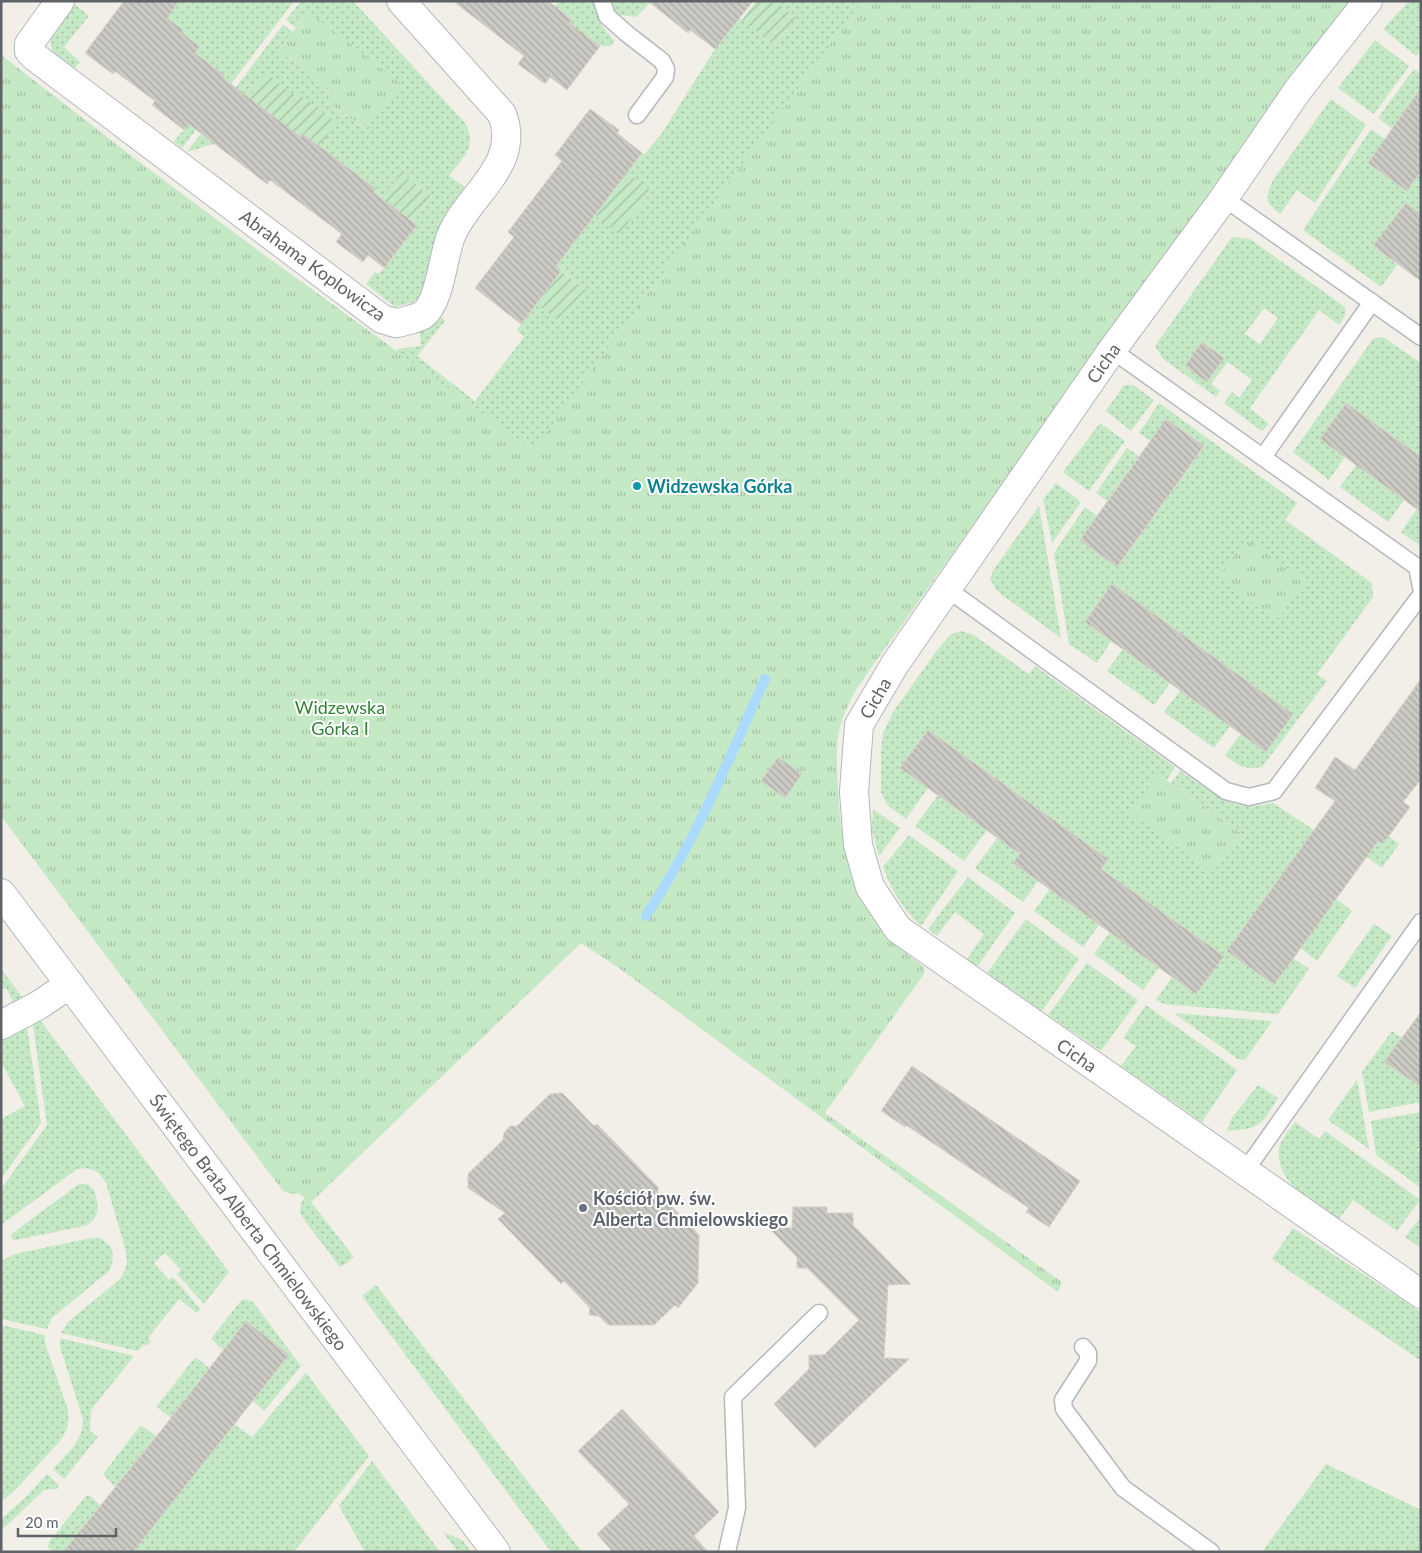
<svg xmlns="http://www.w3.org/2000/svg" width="1422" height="1553" font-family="Lato,sans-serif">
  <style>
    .grass { fill: url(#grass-dots); fill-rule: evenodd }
    .park { fill: url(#park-tufts) }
    .garden { fill: url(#garden-furrows) }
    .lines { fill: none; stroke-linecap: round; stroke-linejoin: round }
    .stream { stroke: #aadaff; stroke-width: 10 }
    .building { fill: url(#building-back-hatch); stroke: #d6d1c6 }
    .service-casing { stroke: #b5b8bc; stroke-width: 19 }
    .minor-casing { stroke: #b5b8bc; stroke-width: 30 }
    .service { stroke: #fff; stroke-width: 16 }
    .minor { stroke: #fff; stroke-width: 28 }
    .culture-dot { fill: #0f9aa8; stroke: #fff; stroke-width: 2 }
    .worship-dot { fill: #6b7280; stroke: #fff; stroke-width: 2 }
    .labels { text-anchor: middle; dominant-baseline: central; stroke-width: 4; stroke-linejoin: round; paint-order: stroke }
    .street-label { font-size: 18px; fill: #5f6368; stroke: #fff }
    .culture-label { font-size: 18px; font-weight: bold; fill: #0d838f; stroke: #fff; text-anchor: start }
    .park-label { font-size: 18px; fill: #348238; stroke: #fff }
    .worship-label { font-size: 18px; font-weight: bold; fill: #5b616d; stroke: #fff; text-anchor: start }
  </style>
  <defs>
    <pattern id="grass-dots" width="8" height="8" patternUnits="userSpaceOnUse" patternTransform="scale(1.25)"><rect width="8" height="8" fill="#c5e8c5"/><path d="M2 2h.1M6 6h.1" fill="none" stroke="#a3c0a4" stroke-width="1.8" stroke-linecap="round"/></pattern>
    <pattern id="park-tufts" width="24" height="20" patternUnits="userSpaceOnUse" patternTransform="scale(1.25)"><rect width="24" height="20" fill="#c5e8c5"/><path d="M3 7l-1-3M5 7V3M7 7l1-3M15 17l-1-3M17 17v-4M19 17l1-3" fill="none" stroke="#a3c0a4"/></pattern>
    <pattern id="garden-furrows" width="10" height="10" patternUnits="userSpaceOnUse" patternTransform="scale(1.25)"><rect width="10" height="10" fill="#c5e8c5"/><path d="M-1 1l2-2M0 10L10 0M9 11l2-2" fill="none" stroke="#a3c0a4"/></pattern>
    <pattern id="building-back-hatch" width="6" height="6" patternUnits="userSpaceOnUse" patternTransform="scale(1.25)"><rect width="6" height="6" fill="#cccac5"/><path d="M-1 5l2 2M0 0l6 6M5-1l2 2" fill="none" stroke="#a9a8a4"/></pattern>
  </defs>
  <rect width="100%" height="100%" fill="#f1efe8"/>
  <!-- grass -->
  <g class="grass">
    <path d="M179 1H294L182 148 174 142 181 132 183 133 184 130 225 76 195 53 200 47 181 32 183 30 167 18Z"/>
    <path d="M301 1H353L465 123C478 147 463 157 449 176L468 189C454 210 435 232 430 257 428 269 429 287 420 297 414 304 403 305 395 307L366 284 375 272 379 274 384 268 417 225 413 222 432 197 401 173 381 198 373 192 319 146 299 95 296 97 249 98 214 144 187 152 283 25 293 32 278 50 333 92 327 102 365 129 309 12 296 28 286 20Z"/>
    <path d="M559 1H596V12L601 24 614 41 611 46H600L569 23 572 19 555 6Z"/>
    <path d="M613 1H668L660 11 650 3 636 17 619 15 614 10Z"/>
    <path d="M775 1H904L536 455 267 264 270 259 396 351 398 349 421 346 420 335 416 328 438 314 445 321 417 356 475 401 524 337 517 330 536 304 586 290 556 266 595 215 619 233 651 191 627 172 643 153 645 154 662 133 715 49 740 18 774 45 796 17Z"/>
    <path d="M1409 1H1421V51L1416 56 1383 29Z"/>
    <path d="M73 3 89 16 64 47 80 62 71 73C38 45 50 32 73 3Z"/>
    <path d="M1375 40 1409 66 1374 114 1338 88Z"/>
    <path d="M1414 69 1421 74V88L1393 129 1378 118Z"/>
    <path d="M1331 99 1366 125 1315 203 1297 190 1280 214C1265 203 1265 196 1273 180Z"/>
    <path d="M1371 129 1385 139 1368 163 1407 191 1421 171V214L1406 203 1374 246 1397 265 1381 287 1303 230Z"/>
    <path d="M1232 237 1250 239 1345 307V316L1339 325 1319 310 1250 408 1269 424 1262 431 1224 403 1232 392 1239 398 1252 380 1228 362 1211 384 1220 391 1216 397 1163 359 1155 346ZM1264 308 1278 318 1260 344 1245 334ZM1202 342 1224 358 1207 382 1185 366Z"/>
    <path d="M1383 337 1421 363V457L1346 403 1320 439 1345 457 1329 480 1293 452 1373 339Z"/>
    <path d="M1124 385H1133L1154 400 1131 431 1106 411Z"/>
    <path d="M1159 403 1297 503 1285 520 1372 583 1373 597 1317 674 1327 681 1262 767C1243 770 1239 766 1225 755L1241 734 1266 752 1293 714 1112 584 1085 622 1111 641 1097 663 1069 644 1054 553 1085 507 1097 516 1080 540 1118 566 1204 447 1167 419 1151 441 1139 433Z"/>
    <path d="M1100 423 1125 441 1089 491 1063 472Z"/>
    <path d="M1127 448 1139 456 1107 501 1096 493Z"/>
    <path d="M1356 465 1404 500 1388 522 1340 487Z"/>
    <path d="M1056 483 1081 502 1052 543 1043 499Z"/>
    <path d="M1039 506 1061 638 997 591 990 579 994 569Z"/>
    <path d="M1417 509 1421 512V546L1401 532Z"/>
    <path d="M961 631 972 634 1029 674 1035 666 1175 767 1167 780 1158 774 1213 872 1241 833 1171 783 1180 771 1222 799 1235 804 1250 807 1273 803 1314 830 1228 951 1274 985 1293 958 1309 969 1278 1014 1164 1004 1156 1000 1172 977 1196 994 1223 956 1101 869 1108 859 928 730 900 768 928 788 906 819 887 805 881 792V752L883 733 893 712 938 649 951 634Z"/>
    <path d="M1123 649 1170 683 1154 705 1107 671Z"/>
    <path d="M1180 691 1230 726 1214 748 1164 712Z"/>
    <path d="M938 795 987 830 964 861 915 826Z"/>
    <path d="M873 809 900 828 879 856 872 830Z"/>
    <path d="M1345 817 1383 844 1389 836 1399 844 1382 868 1331 831Z"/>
    <path d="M909 835 958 871 921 926C903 909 891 890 883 867Z"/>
    <path d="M998 837 1020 854 1013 863 1038 881 1023 902 975 868Z"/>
    <path d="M968 877 1015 913 977 967 967 959 984 934 955 912 937 936 928 929Z"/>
    <path d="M1050 889 1099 925 1083 947 1034 911Z"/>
    <path d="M1336 899 1352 911 1317 961 1300 948Z"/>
    <path d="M1026 919 1079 959 1042 1011 987 973Z"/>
    <path d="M1374 924 1392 936 1355 988 1337 976Z"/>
    <path d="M1110 932 1159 968 1143 990 1094 954Z"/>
    <path d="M1087 963 1138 1000 1101 1051 1048 1015Z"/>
    <path d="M1 969 26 1002 10 1011 7 1005 13 1002 6 988 1 990Z"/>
    <path d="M1146 1005 1237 1070 1202 1122 1121 1066 1136 1046 1123 1038Z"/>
    <path d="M1174 1013 1272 1021 1245 1060 1238 1059Z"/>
    <path d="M37 1016 229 1272 204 1304 177 1274 181 1270 165 1253 154 1263 169 1280 173 1277 200 1309 197 1313 179 1299 148 1338 151 1341 147 1346 144 1344 137 1351 61 1333 68 1322 120 1279 125 1270 127 1261 125 1248 106 1183C100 1171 90 1166 77 1169L1 1225V1189L47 1125 32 1018Z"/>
    <path d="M26 1020 41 1123 1 1179V1119L25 1106 1 1062V1034Z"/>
    <path d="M1392 1031 1402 1038 1385 1062 1421 1087V1102L1369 1112 1362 1072Z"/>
    <path d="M1357 1080 1369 1149 1328 1120Z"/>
    <path d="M1258 1085 1278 1098C1260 1127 1261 1128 1227 1131L1231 1119Z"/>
    <path d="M1421 1112V1145L1417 1150 1421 1153V1188L1376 1155 1371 1121Z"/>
    <path d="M404 1113 311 1202 354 1257 344 1265 340 1267 303 1218C298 1210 300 1204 305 1197Z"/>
    <path d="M1295 1122 1319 1139 1325 1131 1420 1200 1397 1231 1353 1200 1339 1219C1315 1202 1275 1184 1279 1149 1280 1140 1290 1129 1295 1122Z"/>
    <path d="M79 1184H87L94 1190C99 1204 101 1220 84 1226L16 1240 12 1239 11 1236 14 1232Z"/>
    <path d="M1421 1217V1248L1405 1237Z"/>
    <path d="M1293 1228 1421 1312V1361L1272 1259Z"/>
    <path d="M91 1238H101L111 1247C114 1256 113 1263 109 1271L52 1318 47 1329 1 1319V1261L15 1254Z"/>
    <path d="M376 1285 582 1552H551L362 1296Z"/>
    <path d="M244 1299 253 1302 301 1366 264 1411 253 1401 289 1355 246 1321 223 1350 211 1339 239 1303Z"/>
    <path d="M1 1325 45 1335V1343L68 1410C69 1424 68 1431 59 1442L16 1489 1 1502Z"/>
    <path d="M60 1338 134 1356 91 1410 90 1431 98 1437 64 1479 53 1469C66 1454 84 1441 83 1419L60 1347Z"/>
    <path d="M197 1358 210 1369 171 1418 159 1409 157 1406 193 1360Z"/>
    <path d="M306 1373 369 1456 294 1552H133L234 1424 252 1437Z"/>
    <path d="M140 1426 144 1427 156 1436 115 1487 103 1474Z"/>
    <path d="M372 1461 440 1552H365L339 1506Z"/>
    <path d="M1326 1464 1421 1510V1552H1262Z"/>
    <path d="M47 1474 59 1485 57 1489 44 1490 1 1531V1519L27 1496Z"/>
    <path d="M86 1496H90L100 1505 63 1552H53L48 1547 49 1542Z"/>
    <path d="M443 1532 462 1540 472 1552H458Z"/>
  </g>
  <!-- park -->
  <g class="park">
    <path d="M862 1H1352L1287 84 859 685C851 699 844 712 840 727 835 747 837 768 838 788 840 840 850 890 883 932 894 946 910 956 924 967V974L825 1113 1062 1282 1058 1292 619 968 581 943 311 1202 298 1193 293 1194 283 1191 1 816V55L142 164 263 254 533 450Z"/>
    <path d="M309 12 402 84 366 129 327 102 333 92 278 50Z"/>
    <path d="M1246 539 1305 581 1277 621 1218 578Z"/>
    <path d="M1158 774 1241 833 1213 872 1130 813Z"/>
  </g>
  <!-- garden -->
  <g class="garden">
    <path d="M756 1H775L796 17 774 45 742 20Z"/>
    <path d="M266 73 296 97 299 94 337 123 319 146 303 134 301 137 249 98Z"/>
    <path d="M627 172 652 191 619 234 595 215Z"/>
    <path d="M401 173 432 197 413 222 381 198Z"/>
    <path d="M561 271 586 290 561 322 536 304Z"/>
  </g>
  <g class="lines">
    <!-- stream -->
    <path class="stream" d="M646 916C695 842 729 759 765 679"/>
  </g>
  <!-- building -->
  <g class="building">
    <path d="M124 1H179L167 18 183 30 181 32 200 47 195 53 225 76 223 78 301 137 303 134 376 189 373 192 417 225 384 268 368 255 363 262 336 242 342 234 270 180 267 184 189 124 184 130 152 105 155 101 115 71 113 74 85 53Z"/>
    <path d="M453 1H548L572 20 569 23 600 46 567 90 550 77 545 84 518 64 524 56Z"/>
    <path d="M648 1H753L715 49 690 30 688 33Z"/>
    <path d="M1421 88V171L1407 191 1368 163Z"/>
    <path d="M590 109 619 130 617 133 642 153 556 266 561 271 521 324 475 288 514 237 508 232 562 161 555 155Z"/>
    <path d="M1406 203 1421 214V281L1373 246Z"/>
    <path d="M1202 342 1224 358 1207 382 1185 366Z"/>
    <path d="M1346 403 1421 457V512L1320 439Z"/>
    <path d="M1166 419 1204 446 1117 567 1080 540Z"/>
    <path d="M1112 584 1293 714 1266 752 1085 622Z"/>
    <path d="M1421 679V779L1403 802 1410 807 1383 844 1378 841 1274 985 1227 951 1335 801 1315 788 1335 757 1355 770Z"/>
    <path d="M928 730 1108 859 1101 869 1224 956 1196 994 1013 863 1020 854 900 768Z"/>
    <path d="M778 757 802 774 785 798 761 781Z"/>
    <path d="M1421 1012V1087L1384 1062Z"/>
    <path d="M912 1066 1080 1181 1049 1227 1026 1212 1029 1208 906 1125 905 1127 881 1111Z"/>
    <path d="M562 1093 594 1126 597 1124 649 1178 659 1188 657 1191 683 1218H690V1225L699 1235 698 1283 678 1308 675 1305 654 1325H608L599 1316 589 1315 590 1308 564 1281 561 1284 498 1219 505 1213 468 1188V1174L503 1140 504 1133 510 1126H517L550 1094Z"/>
    <path d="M793 1207H827V1213H853V1225L911 1284 888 1285 884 1358 909 1359 815 1448 774 1404 809 1369V1355H824L859 1320 807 1268H797V1257L768 1227 792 1228Z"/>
    <path d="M246 1321 289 1355 133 1552H63L164 1427Z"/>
    <path d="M622 1409 719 1512 694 1536 708 1552H613L597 1534 629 1504 578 1451Z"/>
  </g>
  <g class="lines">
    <!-- service casing -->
    <g class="service-casing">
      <g id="service">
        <path d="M602 1 607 16 626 33 662 61 666 69 665 77 637 115"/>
        <path d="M1224 198 1421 337"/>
        <path d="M1112 350 1417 567 1421 587"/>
        <path d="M1263 457 1372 302"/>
        <path d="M946 588 1226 791 1249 797 1274 791 1421 595"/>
        <path d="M1245 1171 1421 922"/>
        <path d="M1083 1347 1088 1353V1361L1063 1400 1064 1409 1123 1488 1211 1552"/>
        <path d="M727 1552 737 1508 733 1397 819 1313"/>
      </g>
    </g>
    <!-- minor casing -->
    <g class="minor-casing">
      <g id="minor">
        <path d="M60 1 29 44V51L35 57 382 319C387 320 393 323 397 323 403 322 417 318 423 315 440 302 443 256 451 236 468 194 522 165 502 114L401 1"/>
        <path d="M1368 1 1298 90 1224 198 1112 350 895 664 859 725 854 792 858 845 870 887 898 929 1421 1294"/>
        <path d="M1 893 496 1552"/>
        <path d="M1 1025 39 1005 70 984"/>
      </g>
    </g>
    <!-- service -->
    <use href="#service" class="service"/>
    <!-- minor -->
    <use href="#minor" class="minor"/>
  </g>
  <!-- markers -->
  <circle class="culture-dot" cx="637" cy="486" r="5"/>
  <circle class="worship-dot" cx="583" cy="1208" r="5"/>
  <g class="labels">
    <!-- street labels -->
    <g class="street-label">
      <text transform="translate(313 265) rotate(36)">Abrahama Koplowicza</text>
      <text transform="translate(1103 363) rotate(-55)">Cicha</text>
      <text transform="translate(875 698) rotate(-60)">Cicha</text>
      <text transform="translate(1077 1055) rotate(35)">Cicha</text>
      <text transform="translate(249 1222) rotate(53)">Świętego Brata Alberta Chmielowskiego</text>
    </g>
    <!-- culture labels -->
    <g class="culture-label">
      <text x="647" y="486">Widzewska Górka</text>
    </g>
    <!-- park labels -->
    <g class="park-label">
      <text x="340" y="707">Widzewska<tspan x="340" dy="21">Górka I</tspan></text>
    </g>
    <!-- worship labels -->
    <g class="worship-label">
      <text x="593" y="1198">Kościół pw. św.<tspan x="593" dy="21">Alberta Chmielowskiego</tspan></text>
    </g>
  </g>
  <!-- border -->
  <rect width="1422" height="1553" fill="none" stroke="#5f6368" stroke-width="5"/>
  <!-- scale -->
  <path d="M18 1528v8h98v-8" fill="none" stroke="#5f6368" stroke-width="2.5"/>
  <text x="25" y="1528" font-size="15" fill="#5f6368" stroke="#ffffff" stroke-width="4" paint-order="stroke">20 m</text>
</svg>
